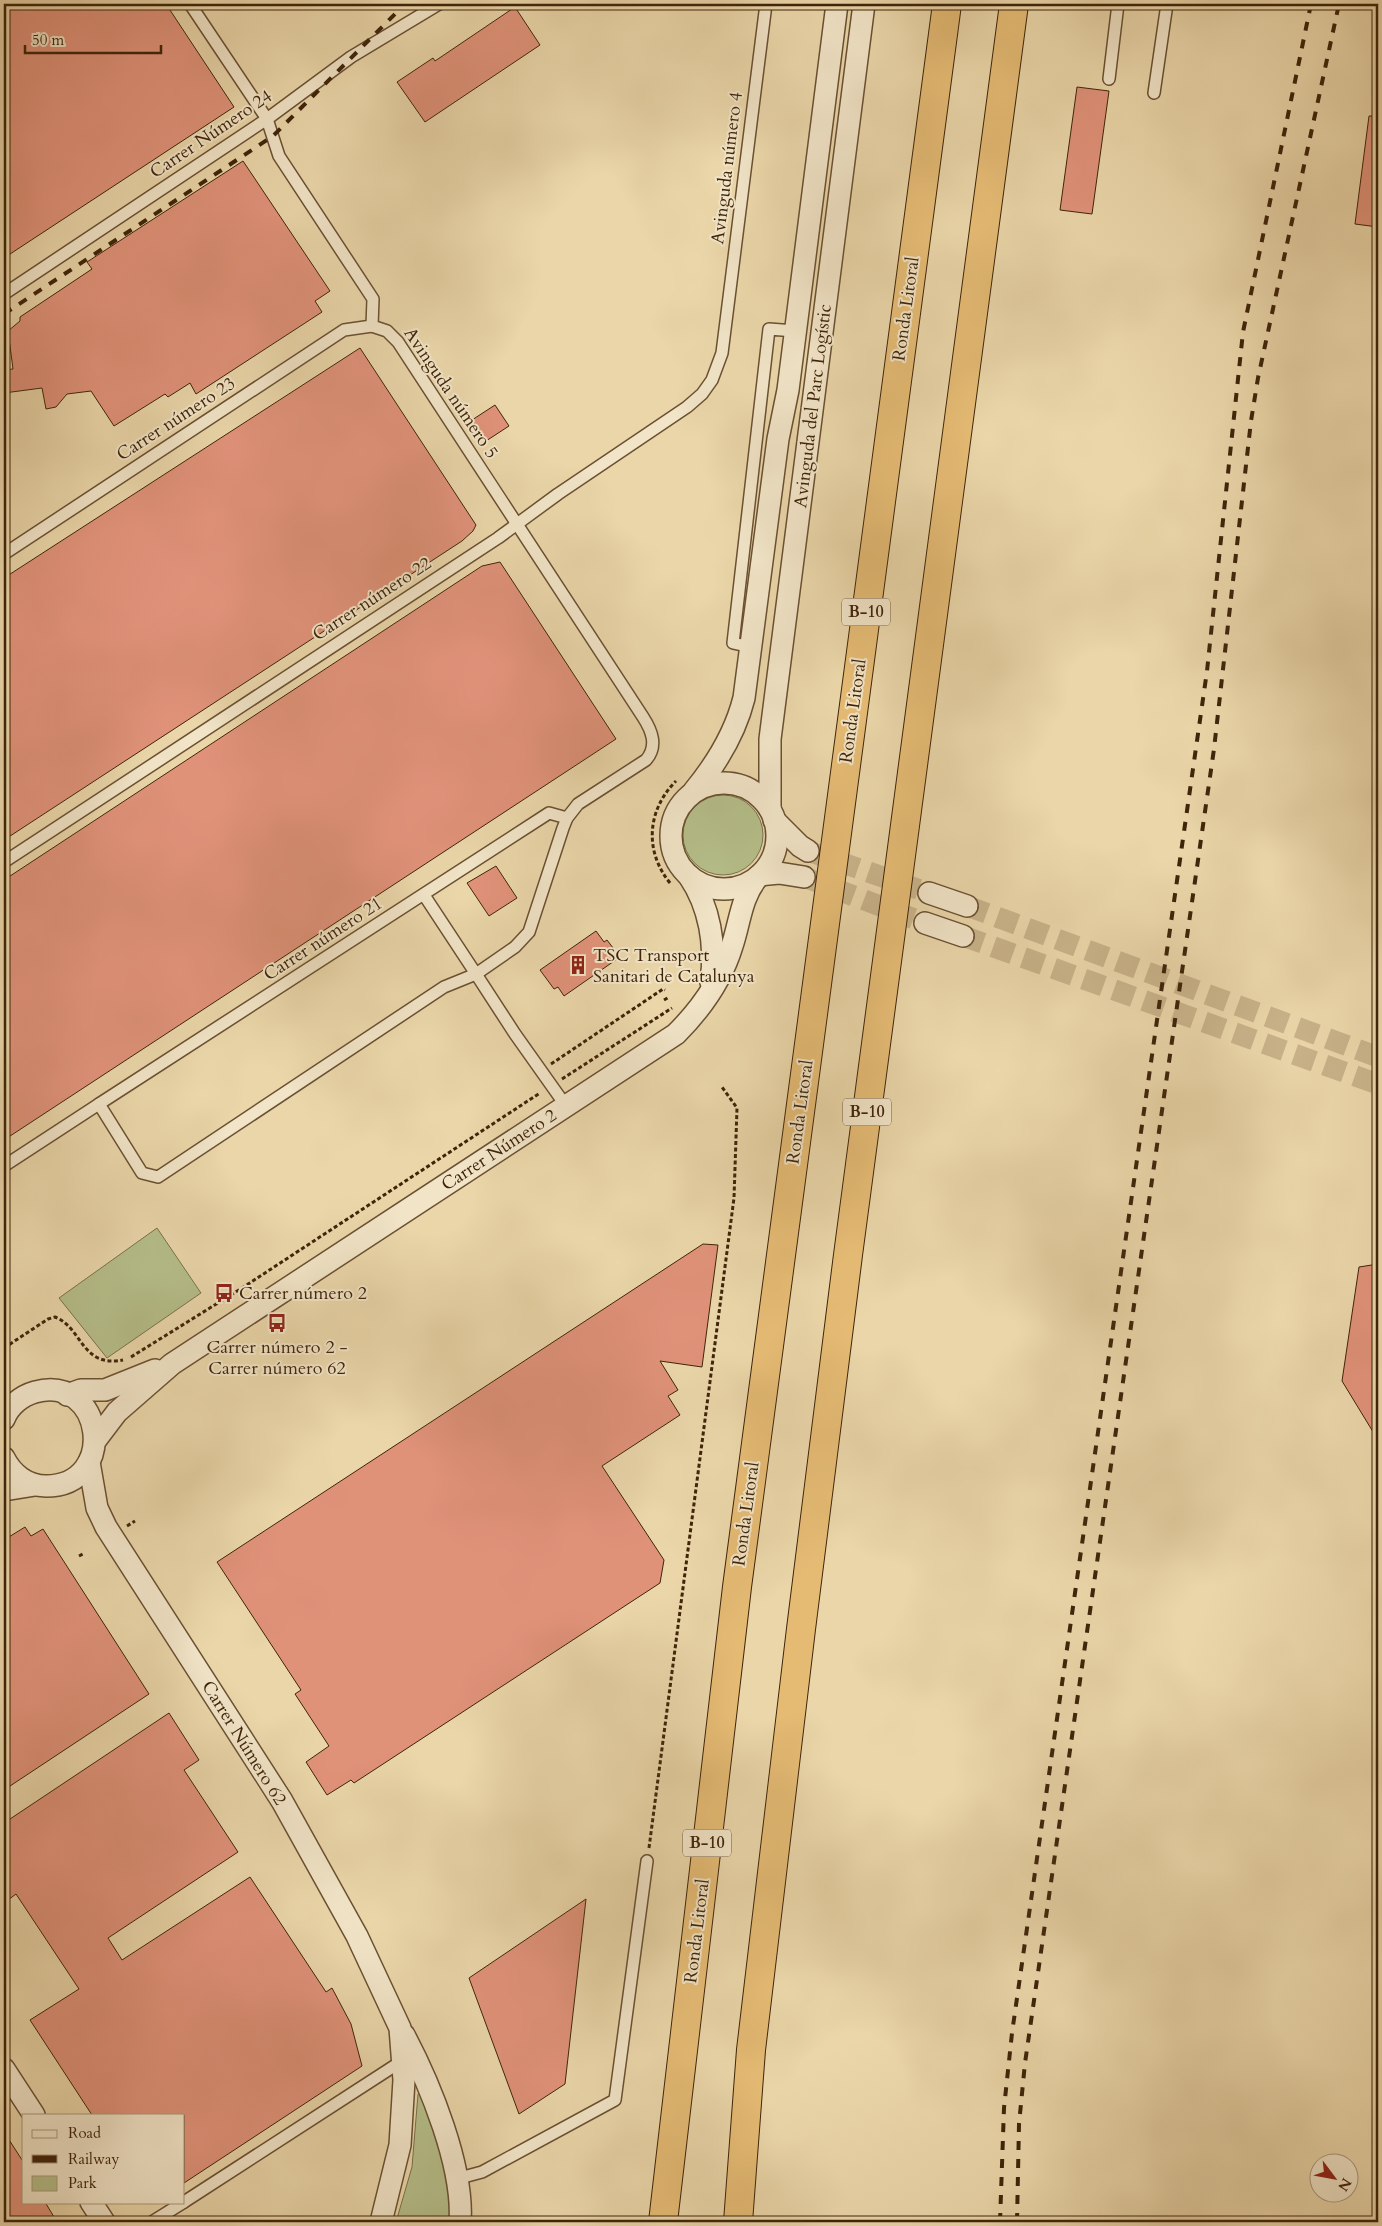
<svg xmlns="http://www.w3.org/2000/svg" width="1382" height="2226" font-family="Cardo,serif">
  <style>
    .green { fill: #b5be89; stroke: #7a714a }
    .building { fill: #e09279; stroke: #3f240a }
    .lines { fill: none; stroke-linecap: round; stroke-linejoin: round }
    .minor-tunnel { stroke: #c8b289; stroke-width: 21; stroke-dasharray: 21 11; stroke-linecap: butt }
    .service-casing { stroke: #6a5032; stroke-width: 14 }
    .minor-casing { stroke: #6a5032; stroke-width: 24 }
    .trunk-casing { stroke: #3f240a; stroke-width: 30 }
    .path { stroke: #3f240a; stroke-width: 3; stroke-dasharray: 4 2.5; stroke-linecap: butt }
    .service { stroke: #f1e4c7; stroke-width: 11 }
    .minor { stroke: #f1e4c7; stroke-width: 21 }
    .trunk { stroke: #e5bb74; stroke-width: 28 }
    .rail { stroke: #3f240a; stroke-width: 4; stroke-dasharray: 9 9; stroke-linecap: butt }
    .labels { text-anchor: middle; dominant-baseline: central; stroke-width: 4; stroke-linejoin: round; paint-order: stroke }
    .shield { fill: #f1e4c7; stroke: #745e43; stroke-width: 1 }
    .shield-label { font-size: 16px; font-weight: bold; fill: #3f240a }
    .street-label { font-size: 18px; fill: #3f240a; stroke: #f1e4c7 }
    .poi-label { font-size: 18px; fill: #3f240a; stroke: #f1e4c7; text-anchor: start }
  </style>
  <rect width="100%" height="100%" fill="#ead6a9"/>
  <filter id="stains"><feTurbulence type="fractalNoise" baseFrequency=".004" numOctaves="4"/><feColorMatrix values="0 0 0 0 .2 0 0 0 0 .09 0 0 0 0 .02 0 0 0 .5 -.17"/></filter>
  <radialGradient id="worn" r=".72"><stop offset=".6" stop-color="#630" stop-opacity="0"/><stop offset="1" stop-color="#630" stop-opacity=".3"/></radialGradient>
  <!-- green -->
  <g class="green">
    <circle cx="723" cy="835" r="40"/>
    <path d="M157 1228 201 1293 107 1358 59 1298Z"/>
    <path d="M421 2092 444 2161 452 2222H396L412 2167 418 2094Z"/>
  </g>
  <!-- building -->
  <g class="building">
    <path d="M4 4H166L234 107 4 258Z"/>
    <path d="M515 7 540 45 425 122 397 82 433 58 435 61Z"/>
    <path d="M1077 87 1109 91 1092 214 1060 210Z"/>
    <path d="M1369 116H1378V227L1355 224Z"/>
    <path d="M243 161 330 291 315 301 322 312 196 394 190 383 168 397 165 394 114 426 91 391 67 394 56 407 46 409 42 388 4 393V370L13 369 8 331 20 321V317L92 269 87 262Z"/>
    <path d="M360 348 476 525 473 531 462 541 4 840V578Z"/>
    <path d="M495 405 509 426 486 441 472 420Z"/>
    <path d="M500 562 616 739 4 1140V880L482 566Z"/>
    <path d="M496 866 517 898 489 916 467 883Z"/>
    <path d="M596 931 604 942 607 940 620 957 564 996 558 987 554 989 540 970Z"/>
    <path d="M703 1244 718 1245 702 1367 660 1361 678 1390 668 1396 680 1415 602 1466 664 1560 660 1583 354 1783 351 1780 327 1795 306 1762 329 1746 295 1694 301 1690 217 1562Z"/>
    <path d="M1378 1264V1440L1342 1381 1359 1267Z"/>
    <path d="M25 1527 31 1536 43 1529 149 1694 4 1790V1540Z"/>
    <path d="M169 1713 199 1760 184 1770 238 1852 108 1938 122 1960 250 1877 326 1992 332 1988 351 2024 362 2066 184 2183V2115H92L30 2020 79 1989 16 1894 4 1903V1823Z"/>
    <path d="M586 1899 565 2084 519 2114 469 1978Z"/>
    <path d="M4 2132 24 2163V2202H45L57 2222H4Z"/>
  </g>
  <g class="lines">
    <!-- minor-tunnel -->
    <g class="minor-tunnel">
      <path d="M808 851 929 893"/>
      <path d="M804 877 925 923"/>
      <path d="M967 906 1378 1057"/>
      <path d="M963 936 1378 1084"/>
    </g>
    <!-- service casing -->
    <g class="service-casing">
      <g id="service">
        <path d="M190 4 267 119 279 156 373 299 372 326 387 331 398 342 643 717C652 731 658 746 646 760L578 804 567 818 563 828 529 932 515 947 476 974 515 1034 566 1106"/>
        <path d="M1109 79 1118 4"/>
        <path d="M1154 93 1167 4"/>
        <path d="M4 294 267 119 351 57 439 4"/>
        <path d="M4 554 344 330 372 326"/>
        <path d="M751 647 733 643 769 329 795 331"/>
        <path d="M4 862 498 538 558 494 687 407 702 394 712 380 722 353 766 4"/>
        <path d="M99 1104 549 813 567 818"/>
        <path d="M4 1166 99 1104 142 1173 158 1177 444 987 476 974 424 895"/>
        <path d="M456 2179 482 2172 615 2100 647 1861"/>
        <path d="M184 2202 402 2061"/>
        <path d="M152 2222 184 2202"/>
      </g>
    </g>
    <!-- minor casing -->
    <g class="minor-casing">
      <g id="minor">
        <circle cx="724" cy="836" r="53"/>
        <path d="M694 791C717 763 735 734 744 698L778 439 788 390 837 4"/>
        <path d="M770 809V739L864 4"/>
        <path d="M774 820 800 846 808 851"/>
        <path d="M760 875 779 873 804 877"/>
        <path d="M689 876C710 907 716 945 711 982"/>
        <path d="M929 893 967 906"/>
        <path d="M925 923 963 936"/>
        <path d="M67 1395 81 1390H105L155 1370"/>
        <path d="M4 1419C9 1406 21 1396 35 1392 104 1373 119 1486 46 1486 27 1486 12 1474 4 1458"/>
        <path d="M95 1441 117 1412 172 1364 676 1034C700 1010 722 979 732 946 740 922 741 898 757 878"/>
        <path d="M89 1462 97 1508 106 1527 282 1801 357 1936 400 2028 404 2080 400 2145 381 2222"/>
        <path d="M4 1490 35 1485"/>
        <path d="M404 2035C430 2084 464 2167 460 2222"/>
        <path d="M4 2069 34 2115"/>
        <path d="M91 2202 104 2222"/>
      </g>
    </g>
    <!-- trunk casing -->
    <g class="trunk-casing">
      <g id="trunk">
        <path d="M663 2222 737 1587 947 4"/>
        <path d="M738 2222 751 2050 801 1629 848 1255 1014 4"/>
      </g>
    </g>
    <!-- path -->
    <g class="path">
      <path d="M670 883C644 851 647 810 676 781"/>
      <path d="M664 1000 669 997"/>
      <path d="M551 1064 663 989 665 990"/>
      <path d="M562 1079 672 1008"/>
      <path d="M4 1348 48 1319 55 1317C83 1328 81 1368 123 1360"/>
      <path d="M131 1357 242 1288 540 1093"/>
      <path d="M127 1526 135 1521"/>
      <path d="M79 1556 83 1554"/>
      <path d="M649 1848 734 1198 737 1108 722 1087"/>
    </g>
    <!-- service -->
    <use href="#service" class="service"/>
    <!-- minor -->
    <use href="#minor" class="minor"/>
    <!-- trunk -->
    <use href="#trunk" class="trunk"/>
    <!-- rail -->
    <g class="rail">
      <path d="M4 314 273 136 405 4"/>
      <path d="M1000 2222 1004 2108 1012 2033 1207 671 1243 332 1311 4"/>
      <path d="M1017 2222 1019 2124 1025 2063 1214 749 1251 421 1258 378 1339 4"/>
    </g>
  </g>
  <!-- icons -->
  <defs>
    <g id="building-bare" transform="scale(1.5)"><path d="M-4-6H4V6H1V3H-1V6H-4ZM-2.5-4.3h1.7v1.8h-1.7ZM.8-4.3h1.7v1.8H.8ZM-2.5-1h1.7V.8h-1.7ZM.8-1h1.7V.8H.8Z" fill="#8f2418" stroke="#f1e4c7" stroke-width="2.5" paint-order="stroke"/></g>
    <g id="bus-bare" transform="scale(1.5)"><path d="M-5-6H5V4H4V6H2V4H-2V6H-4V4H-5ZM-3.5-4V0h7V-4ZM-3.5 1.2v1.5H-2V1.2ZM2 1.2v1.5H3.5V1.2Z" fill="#8f2418" stroke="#f1e4c7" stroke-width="2.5" paint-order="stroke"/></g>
  </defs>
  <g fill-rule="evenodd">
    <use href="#building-bare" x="578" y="965"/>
    <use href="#bus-bare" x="224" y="1293"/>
    <use href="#bus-bare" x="277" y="1323"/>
  </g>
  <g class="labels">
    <!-- shield labels -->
    <g class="shield">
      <rect x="842" y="598.5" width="48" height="27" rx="4"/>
      <rect x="843" y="1098.5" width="48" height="27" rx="4"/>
      <rect x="683" y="1829.5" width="48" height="27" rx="4"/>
    </g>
    <g class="shield-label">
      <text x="866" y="612">B-10</text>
      <text x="867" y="1112">B-10</text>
      <text x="707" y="1843">B-10</text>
    </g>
    <!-- street labels -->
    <g class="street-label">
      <text transform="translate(211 134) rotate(-34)">Carrer Número 24</text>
      <text transform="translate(727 168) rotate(-83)">Avinguda número 4</text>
      <text transform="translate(906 309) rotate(-82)">Ronda Litoral</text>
      <text transform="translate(451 393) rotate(56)">Avinguda número 5</text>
      <text transform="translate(813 406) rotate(-83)">Avinguda del Parc Logístic</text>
      <text transform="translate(176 419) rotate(-33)">Carrer número 23</text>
      <text transform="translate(372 599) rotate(-33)">Carrer número 22</text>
      <text transform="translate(853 711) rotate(-82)">Ronda Litoral</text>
      <text transform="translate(323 939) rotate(-33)">Carrer número 21</text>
      <text transform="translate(800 1112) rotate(-82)">Ronda Litoral</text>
      <text transform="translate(499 1150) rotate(-33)">Carrer Número 2</text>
      <text transform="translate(746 1514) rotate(-82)">Ronda Litoral</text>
      <text transform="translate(244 1743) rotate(58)">Carrer Número 62</text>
      <text transform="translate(697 1931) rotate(-83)">Ronda Litoral</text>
    </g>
    <!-- poi labels -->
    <g class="poi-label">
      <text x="593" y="955">TSC Transport<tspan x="593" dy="21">Sanitari de Catalunya</tspan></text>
      <text x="239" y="1293">Carrer número 2</text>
      <text x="277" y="1347" text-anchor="middle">Carrer número 2 -<tspan x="277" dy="21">Carrer número 62</tspan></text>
    </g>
  </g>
  <!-- margin -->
  <rect width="1382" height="2226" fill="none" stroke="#ead6a9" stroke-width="20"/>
  <rect x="5" y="5" width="1372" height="2216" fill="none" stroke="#3f240a" stroke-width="2.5"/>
  <rect x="10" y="10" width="1362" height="2206" fill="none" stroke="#3f240a"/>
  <!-- legend -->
  <rect x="22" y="2114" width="162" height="90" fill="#f1e4c7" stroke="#aa977b"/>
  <rect x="32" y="2130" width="25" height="8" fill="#f1e4c7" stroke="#aa977b"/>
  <text x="68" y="2138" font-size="15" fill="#3f240a">Road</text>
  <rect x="32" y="2155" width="25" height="8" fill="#3f240a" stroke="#aa977b"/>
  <text x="68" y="2164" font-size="15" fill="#3f240a">Railway</text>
  <rect x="32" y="2176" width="25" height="15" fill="#b5be89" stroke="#aa977b"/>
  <text x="68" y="2188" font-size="15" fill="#3f240a">Park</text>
  <!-- north arrow -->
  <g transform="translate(1334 2178) rotate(122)"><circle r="24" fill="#f1e4c7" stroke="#aa977b"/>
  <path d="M0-4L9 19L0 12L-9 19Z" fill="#8f2418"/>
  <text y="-8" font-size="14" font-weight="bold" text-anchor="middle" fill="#3f240a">N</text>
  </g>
  <!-- scale -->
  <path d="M25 45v8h136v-8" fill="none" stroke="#3f240a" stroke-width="2.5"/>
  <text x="32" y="45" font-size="15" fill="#3f240a" stroke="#f1e4c7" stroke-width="4" paint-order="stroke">50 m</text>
  <rect width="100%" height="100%" filter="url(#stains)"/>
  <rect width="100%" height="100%" fill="url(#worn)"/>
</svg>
